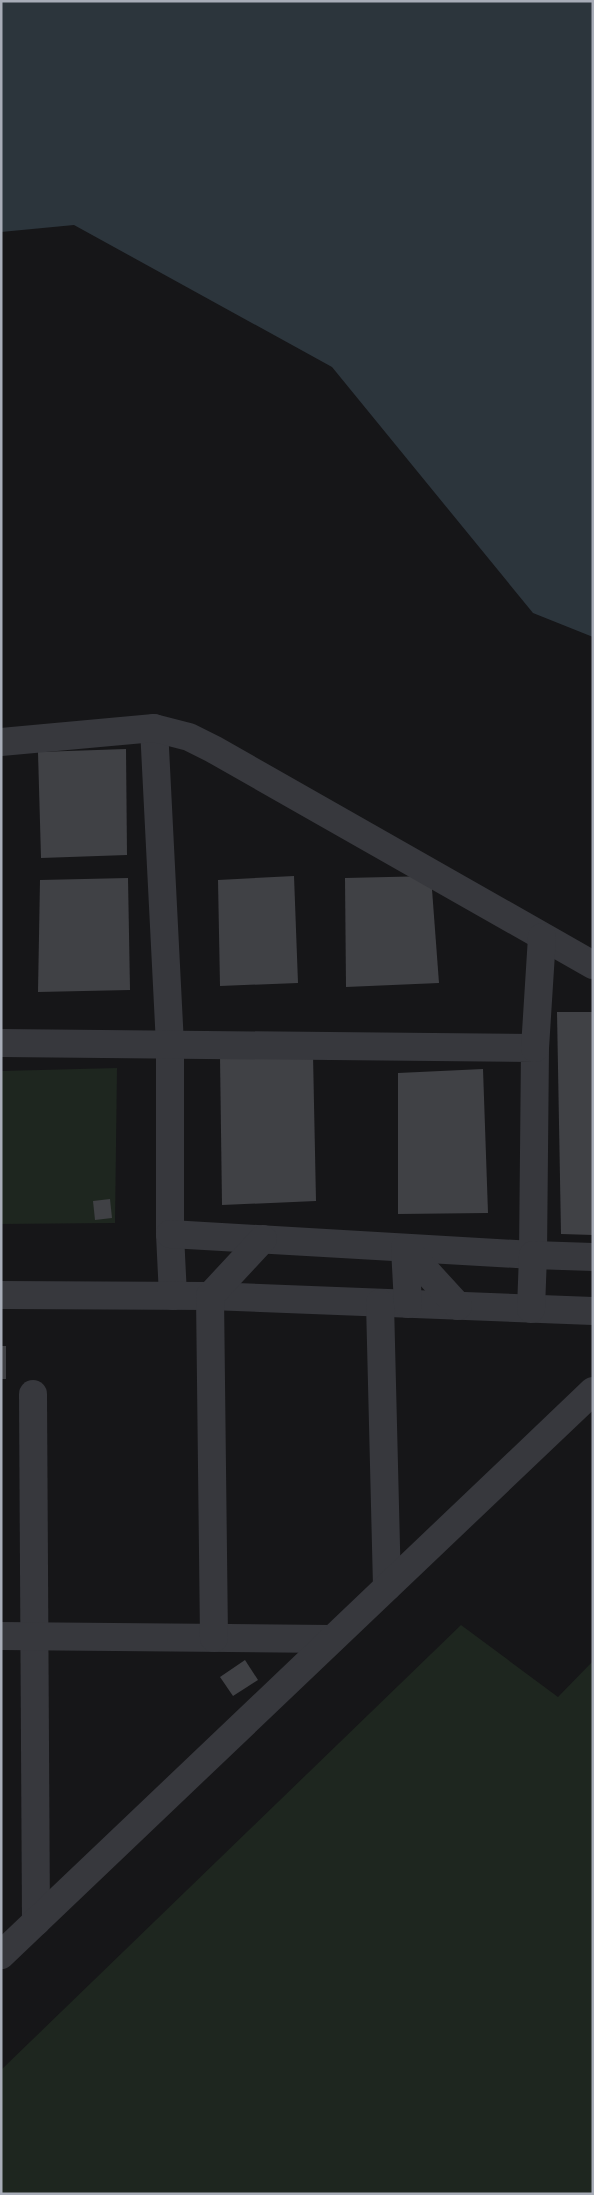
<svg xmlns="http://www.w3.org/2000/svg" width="594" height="2195" font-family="Quicksand,sans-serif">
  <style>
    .green { fill: #1e261f }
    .water { fill: #2c353c }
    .building { fill: #404145 }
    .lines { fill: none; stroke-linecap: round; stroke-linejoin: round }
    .minor { stroke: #37383d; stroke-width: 28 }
  </style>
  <rect width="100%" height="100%" fill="#161618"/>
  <!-- green -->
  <g class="green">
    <path d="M117 1068 115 1223 1 1224V1071Z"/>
    <path d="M461 1625 558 1697 593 1661V2194H1V2070Z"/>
  </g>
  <!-- water -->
  <path class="water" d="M1 1H593V637L533 613 332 367 74 225 1 232Z"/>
  <!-- building -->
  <g class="building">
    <path d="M126 749 127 855 41 858 38 752Z"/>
    <path d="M294 876 298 983 220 986 218 880Z"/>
    <path d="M431 876 439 983 346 987 345 878Z"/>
    <path d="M128 878 130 990 38 992 40 880Z"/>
    <path d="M557 1012H593V1235L561 1234Z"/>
    <path d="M313 1055 316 1201 222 1205 220 1057Z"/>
    <path d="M483 1069 488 1213 398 1214V1073Z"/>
    <path d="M110 1199 112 1218 95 1220 93 1201Z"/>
    <rect x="1" y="1346" width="5" height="33"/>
    <path d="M245 1660 258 1680 233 1696 220 1677Z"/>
  </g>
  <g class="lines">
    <!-- minor -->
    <g class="minor">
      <path d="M154 728 170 1045V1234L173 1296"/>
      <path d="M1 742 154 728 189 737 213 749 593 965"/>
      <path d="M1 1043 535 1048 533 1255 170 1234"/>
      <path d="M535 1048 542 937"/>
      <path d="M1 1295 210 1296 593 1311"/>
      <path d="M380 1303 387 1587"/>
      <path d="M408 1304 405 1248 458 1306"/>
      <path d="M531 1309 533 1255 593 1257"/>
      <path d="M33 1394 36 1922"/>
      <path d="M1 1636 332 1639"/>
      <path d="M214 1638 210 1296 263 1239"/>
      <path d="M1 1955 593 1391"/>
    </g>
  </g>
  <!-- border -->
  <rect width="594" height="2195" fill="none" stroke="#a8adb8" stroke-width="5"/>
</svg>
